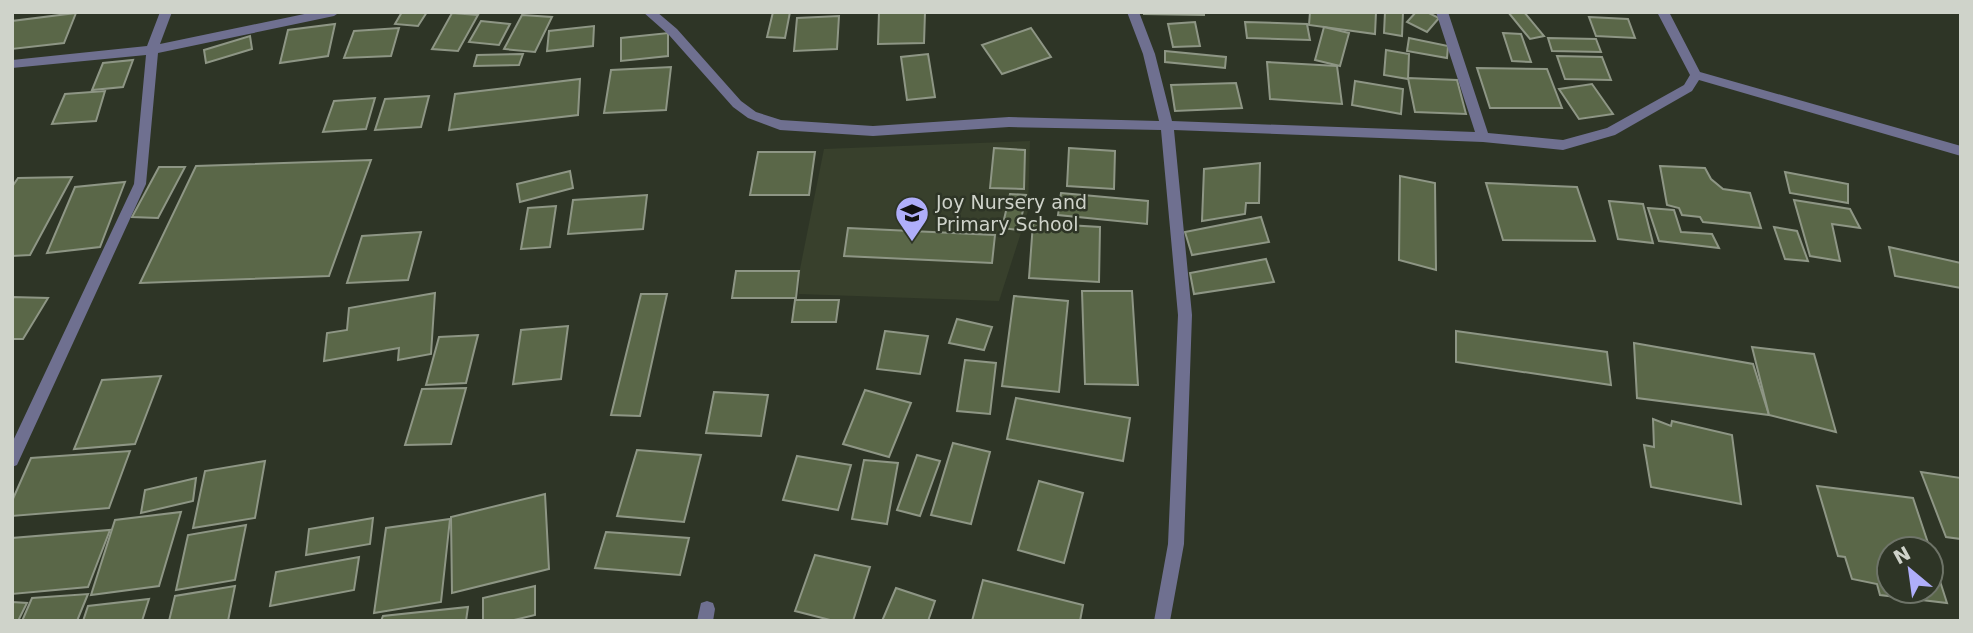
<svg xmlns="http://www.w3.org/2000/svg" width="1973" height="633" font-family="'DejaVu Sans',sans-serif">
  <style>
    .built { fill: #38402c }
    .building { fill: #5a6748; stroke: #8e9685; stroke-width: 2 }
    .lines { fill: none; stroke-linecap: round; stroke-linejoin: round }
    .street { fill: #6f7090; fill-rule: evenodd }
    .labels { text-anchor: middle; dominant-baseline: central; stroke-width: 5; stroke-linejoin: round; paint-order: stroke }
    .poi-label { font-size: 19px; fill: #cfd3ca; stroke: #2e3526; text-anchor: start }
  </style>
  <rect width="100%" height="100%" fill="#2e3526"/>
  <!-- built -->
  <path class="built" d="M1030 141 1028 211 999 301 799 294 800 269 824 149Z"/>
  <!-- building -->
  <g class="building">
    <path d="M402 12H427L418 26 395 24Z"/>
    <path d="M773 12H790L785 38 767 37Z"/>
    <path d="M879 12H925L924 43 878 44Z"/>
    <path d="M1144 12H1204V15L1144 14Z"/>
    <path d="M1310 12H1376L1375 34 1309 25Z"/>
    <path d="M1385 12H1403L1402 36 1384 33Z"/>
    <path d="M1416 12H1427L1439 18 1427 32 1407 22Z"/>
    <path d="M1508 12H1524L1544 36 1530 39Z"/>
    <path d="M76 13 64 43 12 49V21Z"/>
    <path d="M452 13 478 15 458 51 432 49Z"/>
    <path d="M522 15 552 17 535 52 504 49Z"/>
    <path d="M839 16 837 49 794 51 797 18Z"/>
    <path d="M1589 17 1628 19 1635 38 1596 36Z"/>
    <path d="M481 21 510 24 499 45 469 42Z"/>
    <path d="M1195 22 1200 46 1173 47 1168 24Z"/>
    <path d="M1245 22 1307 24 1310 40 1247 38Z"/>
    <path d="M335 24 328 56 280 63 288 30Z"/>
    <path d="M594 26 593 46 547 51 549 31Z"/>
    <path d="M1324 27 1349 33 1340 66 1315 60Z"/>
    <path d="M399 28 391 56 344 58 354 31Z"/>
    <path d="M1031 28 1051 57 1002 74 982 45Z"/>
    <path d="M668 33V56L621 61V38Z"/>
    <path d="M1503 33 1521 34 1531 62 1512 61Z"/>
    <path d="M250 36 252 49 206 63 204 50Z"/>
    <path d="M1409 38 1448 46 1447 58 1407 51Z"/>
    <path d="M1548 38 1596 39 1601 52 1552 51Z"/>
    <path d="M1386 50 1409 54 1408 79 1384 75Z"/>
    <path d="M1165 51 1226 57 1225 68 1165 62Z"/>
    <path d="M523 54 519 65 474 66 477 55Z"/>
    <path d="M928 54 935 97 907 100 901 57Z"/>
    <path d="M1557 56 1602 57 1611 80 1565 79Z"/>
    <path d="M133 60 123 87 92 90 103 63Z"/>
    <path d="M1267 62 1337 66 1342 104 1270 99Z"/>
    <path d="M671 67 666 110 604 113 611 70Z"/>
    <path d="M1477 68 1547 69 1562 108H1490Z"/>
    <path d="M1408 78 1457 80 1466 114 1415 112Z"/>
    <path d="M580 79 578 115 449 130 455 94Z"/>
    <path d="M1355 81 1403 89 1401 114 1352 105Z"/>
    <path d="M1236 83 1242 108 1175 111 1171 85Z"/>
    <path d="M1592 84 1613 114 1579 119 1559 89Z"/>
    <path d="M105 91 96 121 52 124 65 94Z"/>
    <path d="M429 96 421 127 375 130 385 99Z"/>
    <path d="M375 98 366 129 323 132 334 101Z"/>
    <path d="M994 148 1025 150 1024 189 990 188Z"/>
    <path d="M1069 148 1115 151 1114 189 1067 186Z"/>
    <path d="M758 152H815L809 195H750Z"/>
    <path d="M371 160 329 276 140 283 196 166Z"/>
    <path d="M1260 163 1259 203H1246L1245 214 1202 221 1204 169Z"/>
    <path d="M1660 166 1705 168 1711 179 1723 189 1750 193 1761 228 1703 222 1700 217 1682 215 1679 208 1667 205Z"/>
    <path d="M159 167H185L158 218 132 217Z"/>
    <path d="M570 171 573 188 520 202 517 184Z"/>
    <path d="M1785 172 1848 184V203L1790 193Z"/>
    <path d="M1400 176 1435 183 1436 270 1399 260Z"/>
    <path d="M72 177 30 255 12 256V187L18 178Z"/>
    <path d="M125 182 100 247 47 253 75 187Z"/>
    <path d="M1486 183 1577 187 1595 241 1503 240Z"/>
    <path d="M1061 193 1148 201 1147 224 1058 215Z"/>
    <path d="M1010 194 1026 195 1019 230 1002 228Z"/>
    <path d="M647 195 643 229 568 234 573 200Z"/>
    <path d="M1794 200 1850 209 1860 228 1832 224 1840 261 1810 256Z"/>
    <path d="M1609 201 1643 204 1653 243 1618 239Z"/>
    <path d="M556 206 550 247 521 249 528 208Z"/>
    <path d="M1648 208 1674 210 1681 232 1712 234 1719 248 1659 241Z"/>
    <path d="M1261 217 1269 242 1192 255 1185 232Z"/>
    <path d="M1033 223 1100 227 1099 282 1029 278Z"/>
    <path d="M1774 227 1797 231 1808 261 1785 259Z"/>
    <path d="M848 228 995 235 992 263 844 256Z"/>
    <path d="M421 232 408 280 347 283 362 236Z"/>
    <path d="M1889 247 1961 263V288L1895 276Z"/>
    <path d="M1266 259 1274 282 1194 294 1190 273Z"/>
    <path d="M736 271H799L796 298H732Z"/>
    <path d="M1082 291H1132L1138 385 1085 384Z"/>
    <path d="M435 293 431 354 398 360 399 348 324 361 327 333 347 330 349 308Z"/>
    <path d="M641 294H667L640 416 611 415Z"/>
    <path d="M1014 296 1068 301 1059 392 1002 386Z"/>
    <path d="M12 297 48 298 23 339H12Z"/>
    <path d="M795 300H839L836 322H792Z"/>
    <path d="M957 319 992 327 984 350 949 343Z"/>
    <path d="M568 326 561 379 513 384 521 330Z"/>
    <path d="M885 331 928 336 920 374 877 369Z"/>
    <path d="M1456 331 1607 352 1611 385 1456 362Z"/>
    <path d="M478 335 466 383 426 385 439 337Z"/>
    <path d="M1634 343 1753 364 1769 415 1637 398Z"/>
    <path d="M1752 347 1814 354 1836 432 1769 415Z"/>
    <path d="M965 360 996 363 990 414 957 411Z"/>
    <path d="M161 376 135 444 74 449 102 380Z"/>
    <path d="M466 388 451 444 405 445 422 389Z"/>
    <path d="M865 390 911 403 889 457 843 444Z"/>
    <path d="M714 392 768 395 761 436 706 433Z"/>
    <path d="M1016 398 1130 418 1123 461 1007 439Z"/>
    <path d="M1653 419 1671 426 1672 421 1732 435 1741 504 1651 487 1644 445 1654 447Z"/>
    <path d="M953 443 990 452 971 524 931 515Z"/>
    <path d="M637 450 701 455 684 522 617 516Z"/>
    <path d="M130 451 109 508 12 516V501L31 458Z"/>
    <path d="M917 455 940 461 920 516 897 510Z"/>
    <path d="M797 456 851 465 838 510 783 500Z"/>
    <path d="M864 460 898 463 887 524 852 519Z"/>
    <path d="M265 461 255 518 193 528 205 471Z"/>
    <path d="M1921 472 1961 478V539L1946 537Z"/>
    <path d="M196 478 193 501 141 513 145 490Z"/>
    <path d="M1039 481 1083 493 1064 563 1018 550Z"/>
    <path d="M1817 486 1913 498 1930 549H1889V591H1931V553L1947 603 1880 595 1877 584 1852 579 1845 557 1838 556Z"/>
    <path d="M545 494 549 569 452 593 451 517Z"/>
    <path d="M181 512 159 586 91 595 115 520Z"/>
    <path d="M373 518 370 544 306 555 309 529Z"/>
    <path d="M450 519 441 602 374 613 386 528Z"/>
    <path d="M246 525 235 580 176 590 188 535Z"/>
    <path d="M110 530 88 587 12 594V538Z"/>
    <path d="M606 532 689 538 680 575 595 568Z"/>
    <path d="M815 555 870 567 853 621H834L795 611Z"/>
    <path d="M359 557 354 590 270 606 276 572Z"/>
    <path d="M983 580 1083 605 1080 621H972Z"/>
    <path d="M235 586 228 621H169L175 596Z"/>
    <path d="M535 586V615L510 621H483V598Z"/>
    <path d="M896 588 935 601 928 621H882Z"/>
    <path d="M88 594 77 621H22L32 598Z"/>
    <path d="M149 599 142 621H83L88 606Z"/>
    <path d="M12 602 27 603 18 621H12Z"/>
    <path d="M468 607 466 621H381L383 616Z"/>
  </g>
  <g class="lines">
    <!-- street -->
    <g class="street">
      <path d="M160 12H172L160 44 314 12H340L334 16 158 53 146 184 17 465 12 467V443L134 184 146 55 12 68V60L147 46Z"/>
      <path d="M643 12H657L677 29 741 101 756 112 781 120 873 126 1009 117 1159 121 1143 54 1127 12H1139L1155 54 1172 121 1475 132 1436 12H1448L1488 133 1563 140 1607 128 1684 85 1690 75 1657 12H1669L1700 72 1961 146V156L1699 80 1692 91 1615 135 1563 150 1483 142 1174 130 1192 315 1184 544 1170 621H1154L1168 544 1178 315 1161 130 1009 127 873 136 780 130 748 118 733 107 669 35Z"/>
      <path d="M707 601 713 603 715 609 713 621H697L701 603Z"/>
    </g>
  </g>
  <!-- icons -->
  <defs>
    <g id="school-pin" transform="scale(1.75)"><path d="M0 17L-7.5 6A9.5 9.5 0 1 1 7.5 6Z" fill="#afaefa" stroke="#2e3526"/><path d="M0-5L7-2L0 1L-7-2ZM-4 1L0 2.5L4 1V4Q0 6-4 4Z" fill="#111"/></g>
  </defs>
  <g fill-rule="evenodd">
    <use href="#school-pin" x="912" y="213"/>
  </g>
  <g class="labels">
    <!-- poi labels -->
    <g class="poi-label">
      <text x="936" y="202">Joy Nursery and<tspan x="936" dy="22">Primary School</tspan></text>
    </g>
  </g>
  <!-- border -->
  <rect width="1973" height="633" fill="none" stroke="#cfd3ca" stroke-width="28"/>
  <!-- north arrow -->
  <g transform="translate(1910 570) rotate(331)"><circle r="33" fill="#2e3526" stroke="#6e7468" stroke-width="2"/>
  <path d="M0-5L12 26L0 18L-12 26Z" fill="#afaefa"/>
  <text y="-10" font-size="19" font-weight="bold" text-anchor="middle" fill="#cfd3ca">N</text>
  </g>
</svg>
